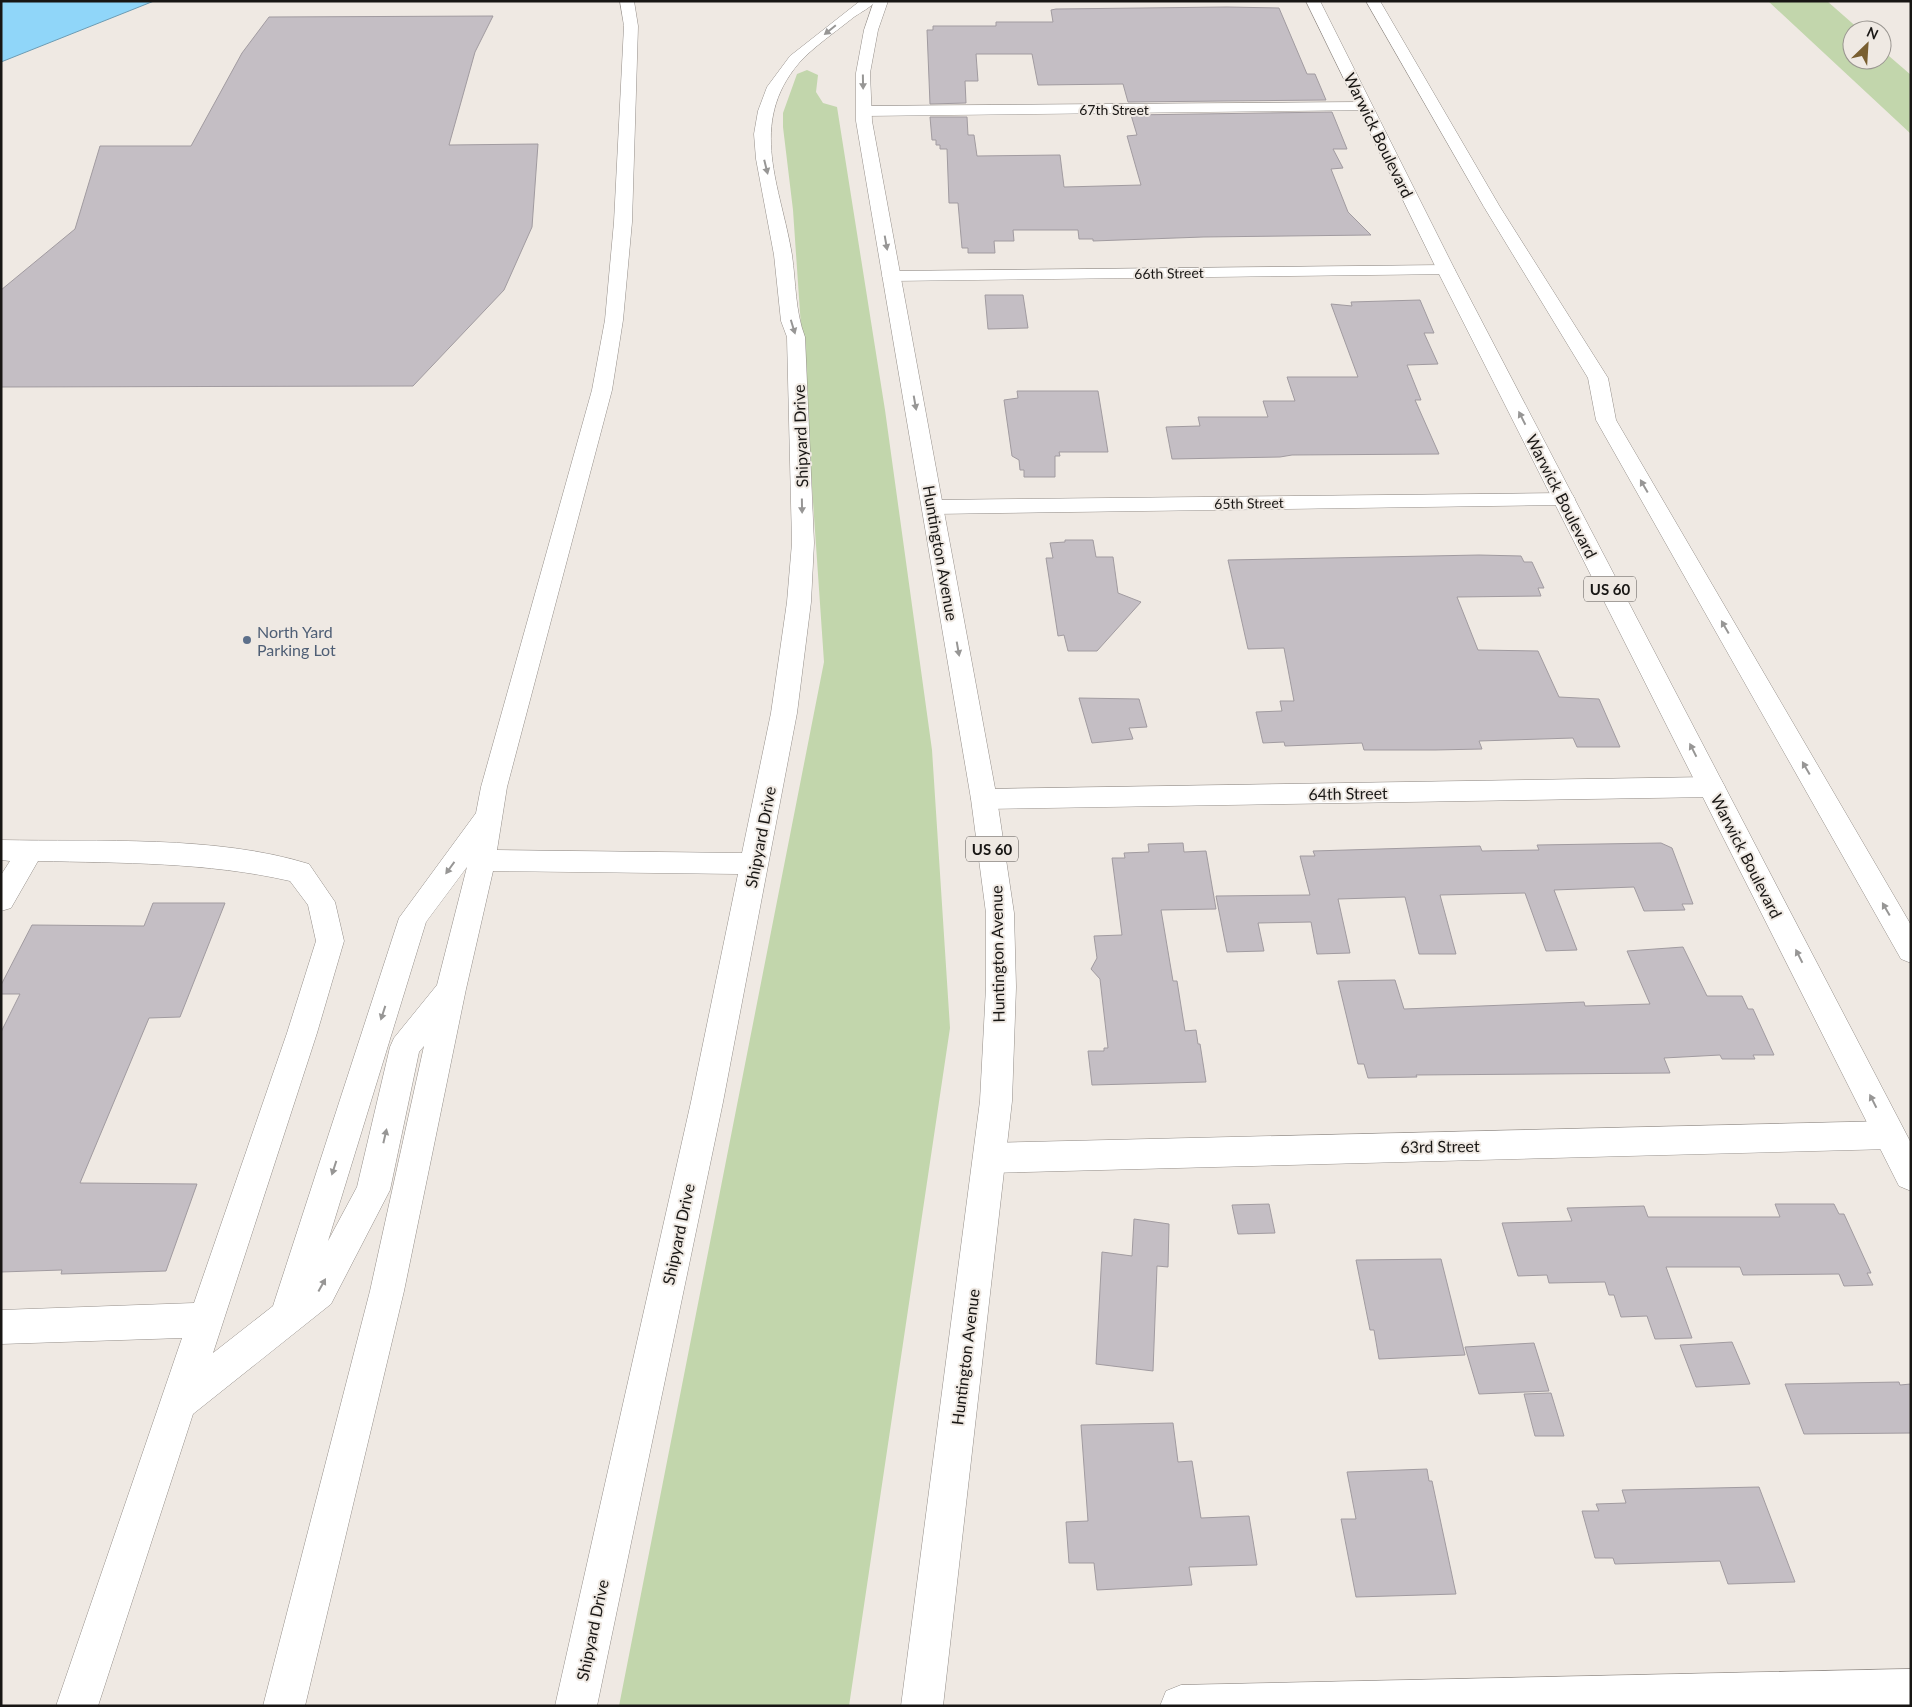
<svg xmlns="http://www.w3.org/2000/svg" width="1912" height="1707" font-family="Lato,sans-serif">
  <style>
    .green { fill: #c2d6ac }
    .water { fill: #90d6f9; stroke: #6c9cb4 }
    .building { fill: #c4bec4; stroke: #a19ba0 }
    .lines { fill: none; stroke-linecap: round; stroke-linejoin: round }
    .minor-casing { stroke: #958f8a; stroke-width: 1 }
    .major-casing { stroke: #958f8a; stroke-width: 1 }
    .minor { fill: #fff; fill-rule: evenodd }
    .major { fill: #fff; fill-rule: evenodd }
    .oneway { fill: #979695 }
    .service-dot { fill: #5c6f8a; stroke: #efe9e3; stroke-width: 2 }
    .labels { text-anchor: middle; dominant-baseline: central; stroke-width: 4; stroke-linejoin: round; paint-order: stroke }
    .far-street-label { font-size: 14px; fill: #181614; stroke: #efe9e3 }
    .shield { fill: #efe9e3; stroke: #585552; stroke-width: 1 }
    .shield-label { font-size: 15px; font-weight: bold; fill: #181614 }
    .street-label { font-size: 16px; fill: #181614; stroke: #efe9e3 }
    .service-label { font-size: 16px; fill: #4e5e75; stroke: #efe9e3; text-anchor: start }
  </style>
  <rect width="100%" height="100%" fill="#efe9e3"/>
  <!-- green -->
  <g class="green">
    <path d="M1768 1H1827L1860 30H1852V60H1882V50L1911 75V134Z"/>
    <path d="M807 70 818 75 816 92 823 103 837 107 885 410 932 750 950 1028 849 1706H619L824 662 793 210 783 127V113L797 74Z"/>
  </g>
  <!-- water -->
  <path class="water" d="M1 1H154L1 62Z"/>
  <!-- building -->
  <g class="building">
    <path d="M1227 7 1279 8 1307 74H1315L1326 100 1128 102 1123 84 1038 85 1032 54H976L978 81H965L966 103 930 104 927 30H933V26H996V22H1053L1051 10 1056 9Z"/>
    <path d="M493 16 475 52 449 145 538 144 532 227 504 290 413 386 1 387V290L75 229 100 146H191L242 53 269 17Z"/>
    <path d="M1332 112 1347 149H1333L1343 168 1331 169 1348 212 1371 235 1203 237 1093 241V239H1079L1078 230H1013L1014 241H994L995 253H968V248H962L958 203H949L947 149H940V145H936V140H932L930 117H967L968 135H974L977 156 1060 155 1064 187 1141 185 1127 136 1137 135 1131 115Z"/>
    <path d="M985 295H1023L1028 328 988 329Z"/>
    <path d="M1420 300 1434 333H1424L1438 364 1407 365 1421 400H1415L1439 454 1292 455 1280 457 1172 459 1166 427 1200 426 1198 417H1268L1263 401H1295L1287 377H1358L1331 304 1352 306 1351 302Z"/>
    <path d="M1017 391H1098L1108 452H1059L1060 456H1055V477H1024V470H1020L1019 460 1012 456 1004 400 1018 398Z"/>
    <path d="M1065 540H1093L1096 557H1113L1118 593 1141 602 1097 651H1068L1064 635 1058 636 1046 558H1053L1050 543 1065 542Z"/>
    <path d="M1479 555 1521 556 1524 562H1532L1544 588H1538L1541 596 1457 597 1478 650 1538 651 1559 697 1599 699 1620 747H1577L1573 738 1479 741 1482 749 1435 750H1364L1362 743 1285 746 1284 742 1263 743 1256 712 1282 711 1280 701H1294L1284 648 1248 649 1228 560Z"/>
    <path d="M1079 698 1139 699 1147 727 1129 728 1133 739 1092 743Z"/>
    <path d="M1183 843 1184 852 1206 851 1216 909 1161 910 1173 981H1177L1185 1031 1196 1030 1198 1044H1200L1206 1082 1092 1085 1088 1051H1104V1048H1108L1100 979 1091 969 1097 958 1094 936 1122 935 1112 858H1125L1124 853 1149 852 1148 844Z"/>
    <path d="M1661 843 1672 848 1693 904H1682L1685 910 1644 911 1634 887 1554 890 1577 950 1546 951 1525 893 1440 895 1456 954H1419L1405 897 1338 899 1350 953 1317 954 1311 922 1258 923 1264 951 1227 952 1216 896 1310 895 1300 856H1315L1313 851 1480 846 1482 851 1539 850 1537 845Z"/>
    <path d="M153 903H225L180 1017 149 1018 80 1183 197 1184 166 1271 61 1274 62 1270 1 1272V1032L20 994H1V985L32 925 144 926Z"/>
    <path d="M1683 947 1707 996H1742L1748 1009H1753L1774 1055H1753L1755 1059H1722L1720 1055 1664 1058 1670 1073 1416 1075 1417 1077 1368 1078 1364 1064H1358L1338 981 1395 980 1404 1009 1584 1002 1585 1006 1650 1004 1627 951Z"/>
    <path d="M1269 1204 1275 1233 1238 1234 1232 1205Z"/>
    <path d="M1775 1204H1834L1839 1214H1844L1871 1273H1867L1873 1285 1844 1286 1839 1274 1743 1275 1740 1267H1666L1692 1338 1655 1339 1647 1316 1621 1317 1614 1295H1609L1605 1282 1549 1283 1547 1275 1518 1276 1502 1223 1572 1221 1567 1208 1644 1206 1648 1217H1780Z"/>
    <path d="M1134 1219 1169 1224 1168 1267 1157 1266 1153 1371 1096 1364 1102 1252 1132 1256Z"/>
    <path d="M1441 1259 1465 1355 1379 1359 1374 1330H1370L1356 1260Z"/>
    <path d="M1732 1342 1750 1384 1696 1387 1680 1345Z"/>
    <path d="M1534 1343 1549 1391 1479 1394 1465 1347Z"/>
    <path d="M1899 1382 1900 1385 1911 1384V1433L1804 1434 1785 1384Z"/>
    <path d="M1551 1393 1564 1436H1535L1524 1394Z"/>
    <path d="M1173 1423 1178 1462 1192 1461 1201 1518 1249 1516 1257 1565 1189 1567 1192 1585 1097 1590 1094 1563H1069L1066 1522 1088 1521 1081 1425Z"/>
    <path d="M1427 1469 1429 1481H1432L1456 1594 1356 1597 1341 1519H1356L1347 1472Z"/>
    <path d="M1759 1487 1795 1582 1728 1584 1720 1561 1615 1564 1613 1558H1595L1582 1511H1599L1596 1504 1626 1503 1622 1490Z"/>
  </g>
  <g class="lines">
    <!-- minor casing -->
    <g class="minor-casing">
      <g id="minor">
        <path d="M620 1H634L638 26 632 222 623 320 612 390 507 787 497 850 742 853 771 713 787 602 792 543 787 337 781 321 774 255 756 159 754 134 758 111 767 87 790 56 860 1H876C870 8 861 12 854 17 838 30 812 48 799 63 747 124 781 187 792 255 796 283 795 311 805 337L814 543 811 602 797 713 723 1102 597 1706H555L691 1102 738 874 493 871 466 989 404 1291 305 1706H263L370 1291 424 1046 419 1052 390 1190 331 1304 193 1414 98 1706H56L182 1338 1 1344V1310L194 1303 287 1033 316 941 308 905 290 881C207 862 122 863 38 861L11 908 1 911V875L10 861 1 860V840C98 842 216 835 309 864L335 902 344 941 317 1033 213 1353 273 1306 399 918 476 813 481 787 592 390 605 320 614 222 624 26ZM467 867 437 985 394 1038 390 1047 357 1187 328 1241 426 922Z"/>
        <path d="M1366 1H1380L1500 207 1608 378 1616 420 1911 925V963L1901 959 1596 420 1588 378 1484 207Z"/>
        <path d="M1364 102 1369 104 1372 107 1369 110 864 116 859 114 856 111 859 108 864 106Z"/>
        <path d="M1446 265 1452 266 1455 270 1452 274 891 281 885 280 882 276 885 272 891 271Z"/>
        <path d="M1564 493 1572 494 1575 499 1572 504 1564 505 934 514 926 512 923 507 926 502 934 500Z"/>
        <path d="M1712 777 1721 780 1725 787 1721 794 1712 797 984 809 975 806 971 799 975 792 984 789Z"/>
        <path d="M1890 1121 1901 1125 1906 1135 1901 1145 1890 1149 990 1173 978 1168 974 1158 978 1148 990 1143Z"/>
        <path d="M1911 1669V1706H1160L1166 1691 1181 1685Z"/>
      </g>
    </g>
    <!-- major casing -->
    <g class="major-casing">
      <g id="major">
        <path d="M874 1H888L878 30 870 73 872 121 997 799 1014 913 1016 987 1012 1101 943 1706H901L980 1101 986 987V913L971 799 856 121V73L864 30Z"/>
        <path d="M1306 1H1320L1455 270 1911 1143V1191L1899 1186 1437 270Z"/>
      </g>
    </g>
    <!-- minor -->
    <use href="#minor" class="minor"/>
    <!-- major -->
    <use href="#major" class="major"/>
  </g>
  <!-- one-way arrows -->
  <defs><path id="oneway-solid" d="M-6-.8H1V-3.2L6.5 0L1 3.2V.8H-6Z" transform="scale(1.25)"/></defs>
  <g class="oneway">
    <use href="#oneway-solid" transform="translate(830 30) rotate(141)"/>
    <use href="#oneway-solid" transform="translate(863 82) rotate(89)"/>
    <use href="#oneway-solid" transform="translate(766 167) rotate(76)"/>
    <use href="#oneway-solid" transform="translate(886 243) rotate(80)"/>
    <use href="#oneway-solid" transform="translate(793 327) rotate(73)"/>
    <use href="#oneway-solid" transform="translate(915 403) rotate(80)"/>
    <use href="#oneway-solid" transform="translate(1522 418) rotate(-117)"/>
    <use href="#oneway-solid" transform="translate(1644 486) rotate(-120)"/>
    <use href="#oneway-solid" transform="translate(802 506) rotate(89)"/>
    <use href="#oneway-solid" transform="translate(1725 627) rotate(-120)"/>
    <use href="#oneway-solid" transform="translate(958 649) rotate(80)"/>
    <use href="#oneway-solid" transform="translate(1693 750) rotate(-117)"/>
    <use href="#oneway-solid" transform="translate(1806 768) rotate(-120)"/>
    <use href="#oneway-solid" transform="translate(450 868) rotate(126)"/>
    <use href="#oneway-solid" transform="translate(1886 909) rotate(-120)"/>
    <use href="#oneway-solid" transform="translate(1799 956) rotate(-117)"/>
    <use href="#oneway-solid" transform="translate(383 1013) rotate(108)"/>
    <use href="#oneway-solid" transform="translate(1873 1101) rotate(-117)"/>
    <use href="#oneway-solid" transform="translate(385 1136) rotate(-77)"/>
    <use href="#oneway-solid" transform="translate(334 1168) rotate(108)"/>
    <use href="#oneway-solid" transform="translate(322 1285) rotate(-61)"/>
  </g>
  <!-- markers -->
  <circle class="service-dot" cx="247" cy="640" r="5"/>
  <g class="labels">
    <!-- far-street labels -->
    <g class="far-street-label">
      <text x="1114" y="109">67th Street</text>
      <text transform="translate(1169 273) rotate(-1)">66th Street</text>
      <text transform="translate(1249 503) rotate(-1)">65th Street</text>
    </g>
    <!-- shield labels -->
    <g class="shield">
      <rect x="1584" y="576.5" width="52" height="25" rx="4"/>
      <rect x="966" y="836.5" width="52" height="25" rx="4"/>
    </g>
    <g class="shield-label">
      <text x="1610" y="589">US 60</text>
      <text x="992" y="849">US 60</text>
    </g>
    <!-- street labels -->
    <g class="street-label">
      <text transform="translate(1379 135) rotate(64)">Warwick Boulevard</text>
      <text transform="translate(800 436) rotate(-92)">Shipyard Drive</text>
      <text transform="translate(1562 496) rotate(63)">Warwick Boulevard</text>
      <text transform="translate(941 553) rotate(80)">Huntington Avenue</text>
      <text transform="translate(1348 793) rotate(-1)">64th Street</text>
      <text transform="translate(760 837) rotate(-79)">Shipyard Drive</text>
      <text transform="translate(1747 856) rotate(63)">Warwick Boulevard</text>
      <text transform="translate(997 954) rotate(-91)">Huntington Avenue</text>
      <text transform="translate(1440 1146) rotate(-1)">63rd Street</text>
      <text transform="translate(678 1234) rotate(-78)">Shipyard Drive</text>
      <text transform="translate(965 1357) rotate(-83)">Huntington Avenue</text>
      <text transform="translate(592 1630) rotate(-78)">Shipyard Drive</text>
    </g>
    <!-- service labels -->
    <g class="service-label">
      <text x="257" y="631">North Yard<tspan x="257" dy="18">Parking Lot</tspan></text>
    </g>
  </g>
  <!-- border -->
  <rect width="1912" height="1707" fill="none" stroke="#181614" stroke-width="5"/>
  <!-- north arrow -->
  <g transform="translate(1867 45) rotate(25)"><circle r="24" fill="#efe9e3" stroke="#999590"/>
  <path d="M0-4L9 19L0 12L-9 19Z" fill="#795f31"/>
  <text y="-8" font-size="14" font-weight="bold" text-anchor="middle" fill="#181614">N</text>
  </g>
</svg>
